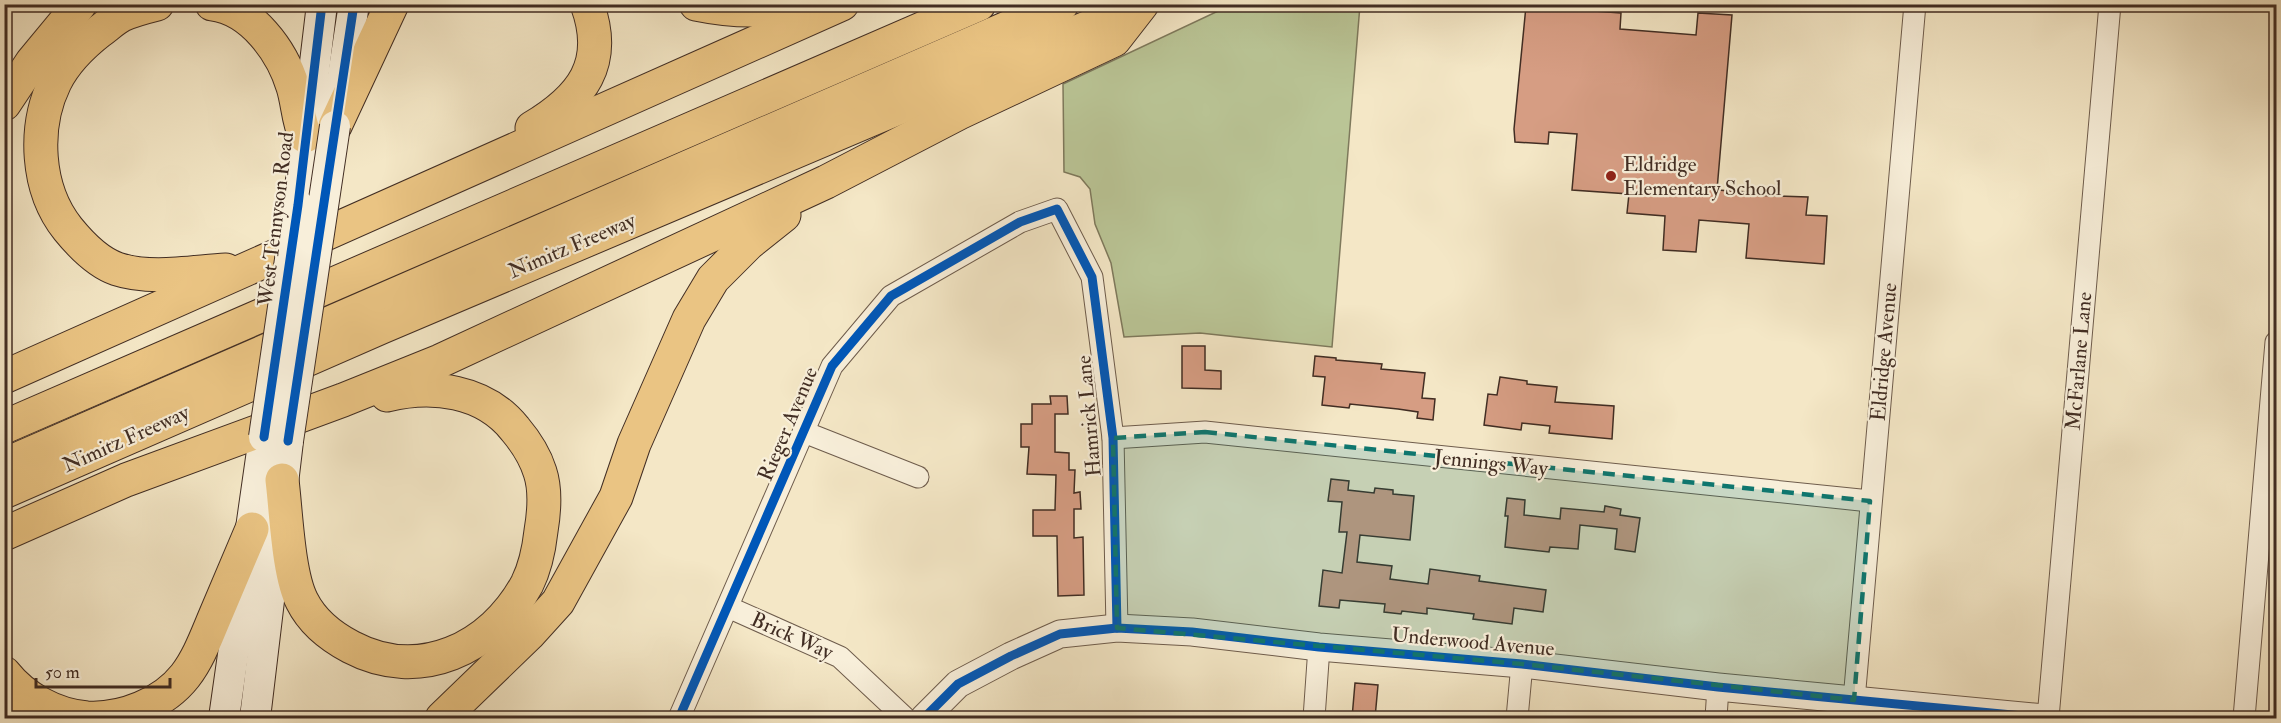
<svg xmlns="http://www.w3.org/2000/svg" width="2281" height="723" font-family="'IM FELL Double Pica',serif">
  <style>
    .green { fill: #bac596; stroke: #7e795c; stroke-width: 1.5 }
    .building { fill: #d69d83; stroke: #412d23; stroke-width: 1.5 }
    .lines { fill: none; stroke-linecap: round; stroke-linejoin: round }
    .minor-casing { stroke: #6e5c4c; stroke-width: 23 }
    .tertiary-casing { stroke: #6e5c4c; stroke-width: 29 }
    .secondary-casing { stroke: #412d23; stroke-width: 32 }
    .motorway-casing { stroke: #412d23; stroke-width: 35 }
    .minor { stroke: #f8efda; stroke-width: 21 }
    .tertiary { stroke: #f8efda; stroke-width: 27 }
    .secondary { stroke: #f8efda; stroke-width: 30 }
    .motorway { stroke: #eac483; stroke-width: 33 }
    .secondary-bridge-casing { stroke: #412d23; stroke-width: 32; stroke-linecap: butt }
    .secondary-bridge { stroke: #f8efda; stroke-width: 30 }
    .cycleway-casing { stroke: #f8efda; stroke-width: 13 }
    .cycleway { stroke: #0057b8; stroke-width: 9 }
    .marked { fill: #0f766e; fill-opacity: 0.2; stroke: #0f766e; stroke-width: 4.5; stroke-dasharray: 12 8; stroke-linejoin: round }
    .poi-dot { fill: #8f2418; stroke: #f8efda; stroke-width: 2 }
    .labels { text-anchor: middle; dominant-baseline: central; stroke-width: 4.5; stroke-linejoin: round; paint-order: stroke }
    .poi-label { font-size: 21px; fill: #412d23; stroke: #f8efda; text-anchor: start }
    .street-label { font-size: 21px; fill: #412d23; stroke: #f8efda }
  </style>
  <rect width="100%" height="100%" fill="#f4e7c6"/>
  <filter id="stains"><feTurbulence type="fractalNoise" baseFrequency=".00333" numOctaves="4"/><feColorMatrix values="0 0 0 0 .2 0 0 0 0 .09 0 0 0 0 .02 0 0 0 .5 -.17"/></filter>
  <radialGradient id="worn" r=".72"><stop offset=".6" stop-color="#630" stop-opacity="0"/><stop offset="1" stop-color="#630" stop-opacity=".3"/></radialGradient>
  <!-- green -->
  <path class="green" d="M1233 4 1360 5 1332 347 1200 333 1124 337 1111 263 1095 224 1090 189 1080 177 1064 172 1063 84Z"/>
  <!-- building -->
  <g class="building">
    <path d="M1526 6 1621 13 1620 29 1696 35 1698 13 1732 15 1717 190 1748 192V195L1808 197 1806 215 1827 216 1824 264 1746 258 1749 224 1699 220 1696 252 1663 250 1665 216 1627 213 1629 194 1572 190 1577 134 1549 132 1548 144 1515 142 1514 129Z"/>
    <path d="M1182 346H1205V370L1221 371V389L1182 388Z"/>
    <path d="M1315 356 1336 358V360L1382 364 1381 369 1425 373 1422 398 1435 399 1433 420 1417 418 1418 412 1398 409 1350 404 1349 408 1322 405 1325 377 1313 376Z"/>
    <path d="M1500 377 1527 381V384L1557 387 1555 402 1614 406 1612 439 1549 433 1550 426 1522 423 1521 430 1484 425 1488 394 1497 395Z"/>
    <path d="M1050 396H1067L1068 414H1055V452L1069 453V470H1075L1074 493 1080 492 1081 509H1074V538L1083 537 1084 595 1058 596 1057 536H1033V510H1055L1056 475 1027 474 1029 447H1021V424H1032V404H1051Z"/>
    <path d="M1331 479 1349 481 1348 490 1374 493 1375 488 1393 490V494L1414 496 1410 540 1360 535 1357 562 1392 566 1390 579 1428 584 1430 569 1480 576 1479 581 1546 590 1543 612 1514 608 1512 624 1473 619 1474 614 1427 608V614L1402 611 1401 614 1384 612 1385 604 1340 600 1339 608 1319 606 1323 570 1342 573 1347 532H1339L1342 502 1328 501Z"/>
    <path d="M1507 498 1525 500 1524 515 1560 519 1561 508 1604 512 1605 506 1621 509 1620 515 1640 518 1635 552 1615 549 1617 529 1580 525 1578 549 1550 547 1549 552 1505 547 1508 516H1505Z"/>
    <path d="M1355 683 1378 685 1375 718H1352Z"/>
  </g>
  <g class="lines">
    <!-- minor casing -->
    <g class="minor-casing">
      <g id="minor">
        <path d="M804 432 918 477"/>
        <path d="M1113 438 1205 432 1870 501"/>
        <path d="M728 607 840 657 905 718"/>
        <path d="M1854 700 1915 4"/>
        <path d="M679 718 832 366 891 296 1020 222 1057 209 1092 277 1113 438 1117 628"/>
        <path d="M1314 718 1319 647"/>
        <path d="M1517 718 1522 664"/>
        <path d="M1716 718 1718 687"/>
        <path d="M2048 718 2110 4"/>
        <path d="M2244 718 2276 342"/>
      </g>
    </g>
    <!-- tertiary casing -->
    <g class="tertiary-casing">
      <path id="tertiary" d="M924 718 958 684 1011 656 1060 634 1117 628 1192 632 1319 647 1522 664 1718 687 2044 718"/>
    </g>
    <!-- secondary casing -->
    <g class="secondary-casing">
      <g id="secondary">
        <path d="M338 108 354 4"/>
        <path d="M298 205 322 4"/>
        <path d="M224 718 264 437"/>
        <path d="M255 718 288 441"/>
      </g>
    </g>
    <!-- motorway casing -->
    <g class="motorway-casing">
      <g id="motorway">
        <path d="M157 4C145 7 133 10 122 15 114 19 107 26 100 31 82 45 65 62 55 82 33 127 36 189 68 229 81 245 97 262 117 269 150 280 192 272 226 270"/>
        <path d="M212 4C252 9 282 51 293 87 298 103 298 120 305 136"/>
        <path d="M696 4C730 11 765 13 798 4"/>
        <path d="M4 104 32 62 80 4"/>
        <path d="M335 126 392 4"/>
        <path d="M532 128C582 98 609 64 587 4"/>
        <path d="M4 377 842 4"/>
        <path d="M4 427 979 4"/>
        <path d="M4 465 1062 4"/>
        <path d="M282 480C286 512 288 574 302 601 312 621 330 636 351 647 419 683 492 649 527 584 535 568 539 549 541 531 544 513 546 490 540 472 535 456 526 442 515 429 484 390 432 384 387 395"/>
        <path d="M4 492 382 327 1108 19"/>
        <path d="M4 534 126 480 343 400 440 361 826 182 959 113 1114 40 1142 4"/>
        <path d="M4 673C24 698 54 715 87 718 122 720 163 704 185 676 199 658 207 635 216 614 228 586 240 558 252 529"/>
        <path d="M4 713 12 718"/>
        <path d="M442 718 529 634 558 602 616 497 634 444 689 319 713 279 749 243 784 215"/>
      </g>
    </g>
    <!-- minor -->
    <use href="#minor" class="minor"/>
    <!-- tertiary -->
    <use href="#tertiary" class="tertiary"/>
    <!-- secondary -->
    <use href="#secondary" class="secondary"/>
    <!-- motorway -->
    <use href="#motorway" class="motorway"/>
    <!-- secondary-bridge casing -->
    <g class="secondary-bridge-casing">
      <g id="secondary-bridge">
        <path d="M264 437 298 205"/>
        <path d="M288 441 335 126"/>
      </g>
    </g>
    <!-- secondary-bridge -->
    <use href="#secondary-bridge" class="secondary-bridge"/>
    <!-- cycleway casing -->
    <g class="cycleway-casing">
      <g id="cycleway">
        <path d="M264 437 298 205 322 4"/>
        <path d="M288 441 354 4"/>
        <path d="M679 718 832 366 891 296 1020 222 1057 209 1092 277 1113 438 1117 628"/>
        <path d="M924 718 958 684 1011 656 1060 634 1117 628 1192 632 1319 647 1522 664 1718 687 2044 718"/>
      </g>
    </g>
    <!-- cycleway -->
    <use href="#cycleway" class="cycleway"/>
  </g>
  <!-- marked area -->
  <path class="marked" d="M1205 432 1870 501 1854 700 1522 664 1117 628 1113 438Z"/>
  <!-- markers -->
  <circle class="poi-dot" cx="1611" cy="176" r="6"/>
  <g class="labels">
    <!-- poi labels -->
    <g class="poi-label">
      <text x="1623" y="164">Eldridge<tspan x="1623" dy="24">Elementary School</tspan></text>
    </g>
    <!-- street labels -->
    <g class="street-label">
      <text transform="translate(276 219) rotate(-83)">West Tennyson Road</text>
      <text transform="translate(572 246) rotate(-23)">Nimitz Freeway</text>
      <text transform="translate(1884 352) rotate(-85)">Eldridge Avenue</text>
      <text transform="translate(2079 361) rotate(-85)">McFarlane Lane</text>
      <text transform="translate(1089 416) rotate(-95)">Hamrick Lane</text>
      <text transform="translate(788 424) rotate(-67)">Rieger Avenue</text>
      <text transform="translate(126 439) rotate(-24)">Nimitz Freeway</text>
      <text transform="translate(1491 463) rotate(6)">Jennings Way</text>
      <text transform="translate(792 636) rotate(24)">Brick Way</text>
      <text transform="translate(1473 642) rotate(5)">Underwood Avenue</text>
    </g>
  </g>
  <!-- margin -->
  <rect width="2281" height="723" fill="none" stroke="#f4e7c6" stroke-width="24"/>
  <rect x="6" y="6" width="2269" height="711" fill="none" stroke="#412d23" stroke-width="3"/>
  <rect x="12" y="12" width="2257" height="699" fill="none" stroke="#412d23" stroke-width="1.5"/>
  <!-- scale -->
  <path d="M36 678v9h134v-9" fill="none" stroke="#412d23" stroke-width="3"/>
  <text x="45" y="678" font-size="18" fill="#412d23" stroke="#f8efda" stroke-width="4.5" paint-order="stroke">50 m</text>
  <rect width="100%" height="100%" filter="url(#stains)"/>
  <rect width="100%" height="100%" fill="url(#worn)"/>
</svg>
